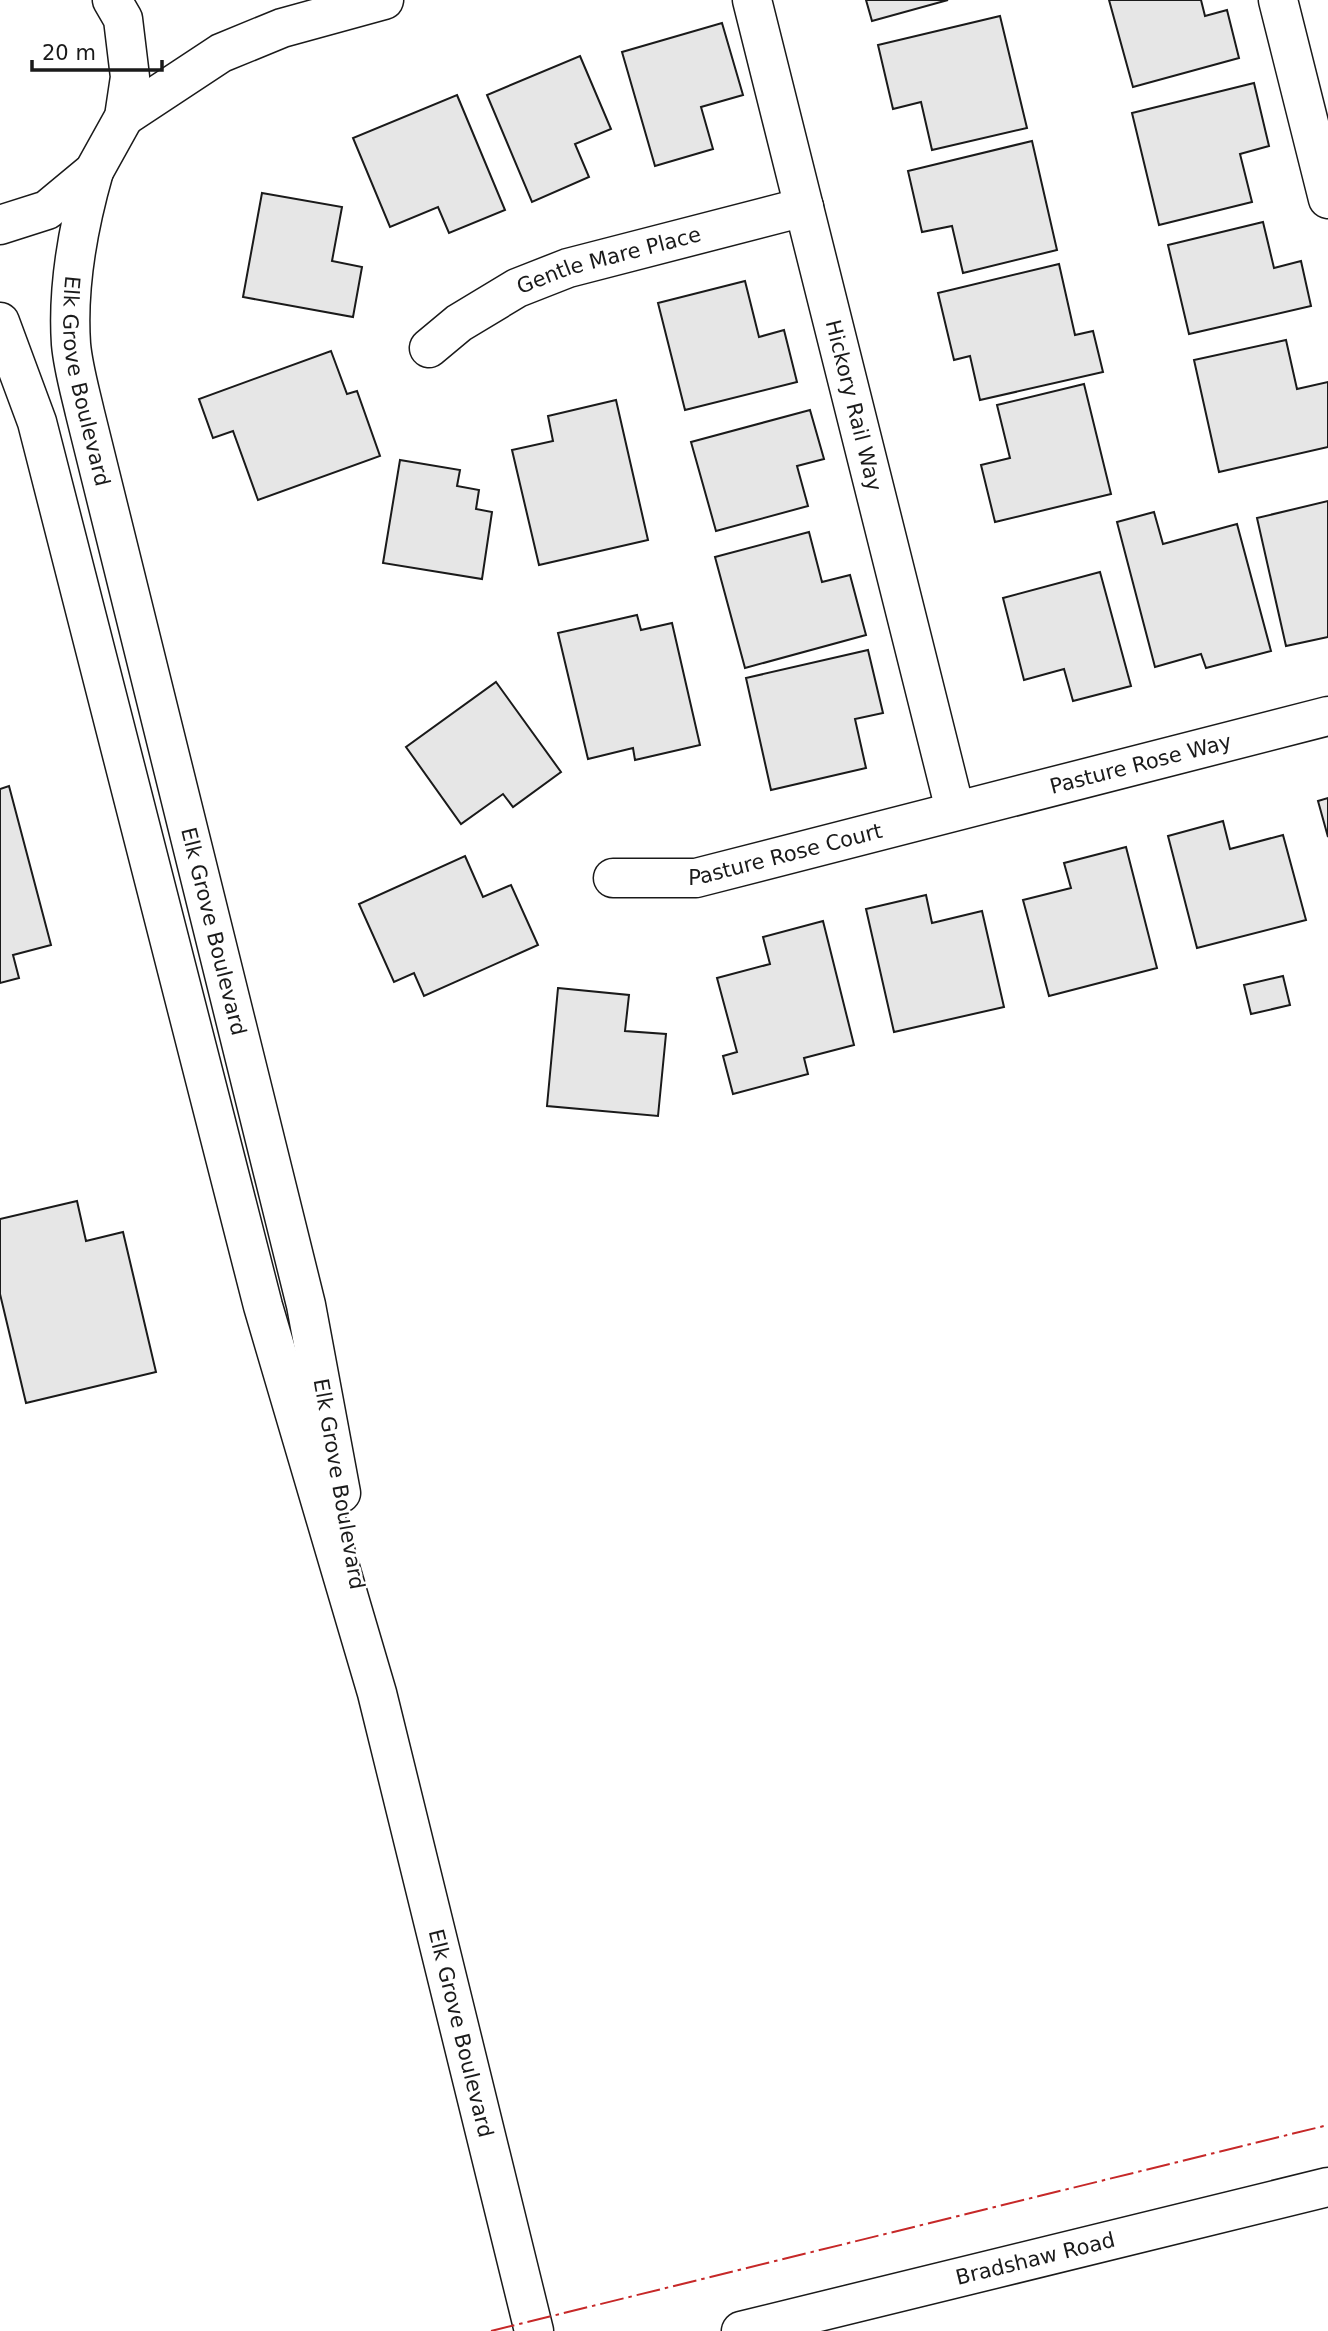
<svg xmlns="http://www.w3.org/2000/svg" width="1328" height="2331" font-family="'DejaVu Sans',sans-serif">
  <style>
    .building { fill: #e6e6e6; stroke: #1a1a1a; stroke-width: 2 }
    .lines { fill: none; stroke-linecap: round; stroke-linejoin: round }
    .minor-casing { stroke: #1a1a1a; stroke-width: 41 }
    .secondary-casing { stroke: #1a1a1a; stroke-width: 41 }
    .minor { stroke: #fff; stroke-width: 38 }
    .secondary { stroke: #fff; stroke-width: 38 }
    .power { stroke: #c62828; stroke-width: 2; stroke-dasharray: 24 5 3.5 5; stroke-linecap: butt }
    .labels { text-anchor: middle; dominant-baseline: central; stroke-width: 5; stroke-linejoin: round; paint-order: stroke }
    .street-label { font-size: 21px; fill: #1a1a1a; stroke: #fff }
  </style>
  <rect width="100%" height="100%" fill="#fff"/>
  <!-- building -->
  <g class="building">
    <path d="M866 0H948L872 21Z"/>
    <path d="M1109 0H1201L1205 16 1227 10 1239 58 1133 87Z"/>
    <path d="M1000 16 1027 128 932 150 921 102 893 109 878 45Z"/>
    <path d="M722 23 743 95 701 107 713 149 655 166 622 52Z"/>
    <path d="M580 56 611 129 575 144 589 177 532 202 487 95Z"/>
    <path d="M1254 83 1269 146 1240 154 1252 202 1159 225 1132 113Z"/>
    <path d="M457 95 505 210 449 233 438 207 390 227 353 138Z"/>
    <path d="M1032 141 1057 250 963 273 952 226 922 232 908 171Z"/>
    <path d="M262 193 342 207 332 261 362 267 353 317 243 297Z"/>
    <path d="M1263 222 1274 268 1301 261 1311 306 1189 334 1168 245Z"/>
    <path d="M1059 264 1075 335 1093 331 1103 372 980 400 970 356 954 360 938 293Z"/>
    <path d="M745 281 759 337 784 330 797 382 685 410 658 303Z"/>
    <path d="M1286 340 1297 389 1328 382V447L1219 472 1194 360Z"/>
    <path d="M331 351 347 394 357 391 380 456 258 500 233 431 213 438 199 399Z"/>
    <path d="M1084 384 1111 494 995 522 981 465 1010 458 997 405Z"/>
    <path d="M616 400 648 540 539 565 512 450 553 441 548 416Z"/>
    <path d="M810 410 824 459 797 466 808 506 716 531 691 442Z"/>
    <path d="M400 460 460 470 457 486 479 490 476 509 492 512 482 579 383 563Z"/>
    <path d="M1328 501V637L1286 646 1257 518Z"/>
    <path d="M1154 512 1163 544 1237 524 1271 651 1206 668 1201 654 1155 667 1117 522Z"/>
    <path d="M809 532 822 582 850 575 866 635 745 668 715 557Z"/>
    <path d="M1100 572 1131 686 1073 701 1064 669 1024 680 1003 598Z"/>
    <path d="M637 615 641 630 672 623 700 745 635 760 633 748 588 759 558 633Z"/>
    <path d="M868 650 883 713 855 719 866 768 771 790 746 678Z"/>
    <path d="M496 682 561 772 513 807 503 794 461 824 406 747Z"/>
    <path d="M9 786 51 945 13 955 19 978 0 983V789Z"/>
    <path d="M1328 798V837L1318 801Z"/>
    <path d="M1223 821 1230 849 1283 835 1306 920 1197 948 1168 836Z"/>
    <path d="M1126 847 1157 968 1049 996 1023 900 1071 888 1064 863Z"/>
    <path d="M465 856 483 897 511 885 538 945 424 996 414 973 394 982 359 904Z"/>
    <path d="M926 895 932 923 982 911 1004 1007 894 1032 866 909Z"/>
    <path d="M823 921 854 1045 804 1058 808 1074 733 1094 723 1056 737 1052 717 978 770 964 763 937Z"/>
    <path d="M1283 976 1290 1005 1251 1014 1244 985Z"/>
    <path d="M558 988 629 995 625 1031 666 1034 658 1116 547 1106Z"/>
    <path d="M77 1201 86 1241 123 1232 156 1372 26 1403 0 1294V1219Z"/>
  </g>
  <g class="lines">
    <!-- minor casing -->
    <g class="minor-casing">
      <g id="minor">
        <path id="s1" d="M752 0 955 810"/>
        <path d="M1278 0 1328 199"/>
        <path d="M124 117 221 53 282 28 384 0"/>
        <path id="s2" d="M429 348 459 323 517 288 568 268 804 207"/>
        <path id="s3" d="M613 878H696L1328 716"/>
      </g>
    </g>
    <!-- secondary casing -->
    <g class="secondary-casing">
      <g id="secondary">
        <path id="s4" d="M94 171C78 227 67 285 71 344 73 367 80 391 85 413L306 1305 341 1493"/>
        <path d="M0 225 47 210 94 171 124 117 130 77 123 19 112 0"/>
        <path id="s5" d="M0 322 37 422 263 1306 377 1693 534 2331"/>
        <path id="s6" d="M741 2331 1328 2187"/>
      </g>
    </g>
    <!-- minor -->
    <use href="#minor" class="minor"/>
    <!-- secondary -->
    <use href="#secondary" class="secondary"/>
    <!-- power -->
    <path class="power" d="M491 2331 1328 2125"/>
  </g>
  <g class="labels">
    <!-- street labels -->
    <g class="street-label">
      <text stroke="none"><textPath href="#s2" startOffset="203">Gentle Mare Place</textPath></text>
      <text stroke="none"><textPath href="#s4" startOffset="214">Elk Grove Boulevard</textPath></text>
      <text stroke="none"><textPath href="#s1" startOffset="418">Hickory Rail Way</textPath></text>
      <text stroke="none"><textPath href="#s3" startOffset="542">Pasture Rose Way</textPath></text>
      <text stroke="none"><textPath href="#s3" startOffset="175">Pasture Rose Court</textPath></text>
      <text stroke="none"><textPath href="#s4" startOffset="780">Elk Grove Boulevard</textPath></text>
      <text transform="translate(339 1484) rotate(80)">Elk Grove Boulevard</text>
      <text stroke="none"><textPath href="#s5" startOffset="1773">Elk Grove Boulevard</textPath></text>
      <text stroke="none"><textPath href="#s6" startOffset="303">Bradshaw Road</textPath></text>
    </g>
  </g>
  <!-- scale -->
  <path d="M32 60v10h130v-10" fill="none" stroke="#1a1a1a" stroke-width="3.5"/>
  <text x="42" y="60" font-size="21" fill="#1a1a1a" stroke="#ffffff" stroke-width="5" paint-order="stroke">20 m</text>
</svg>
